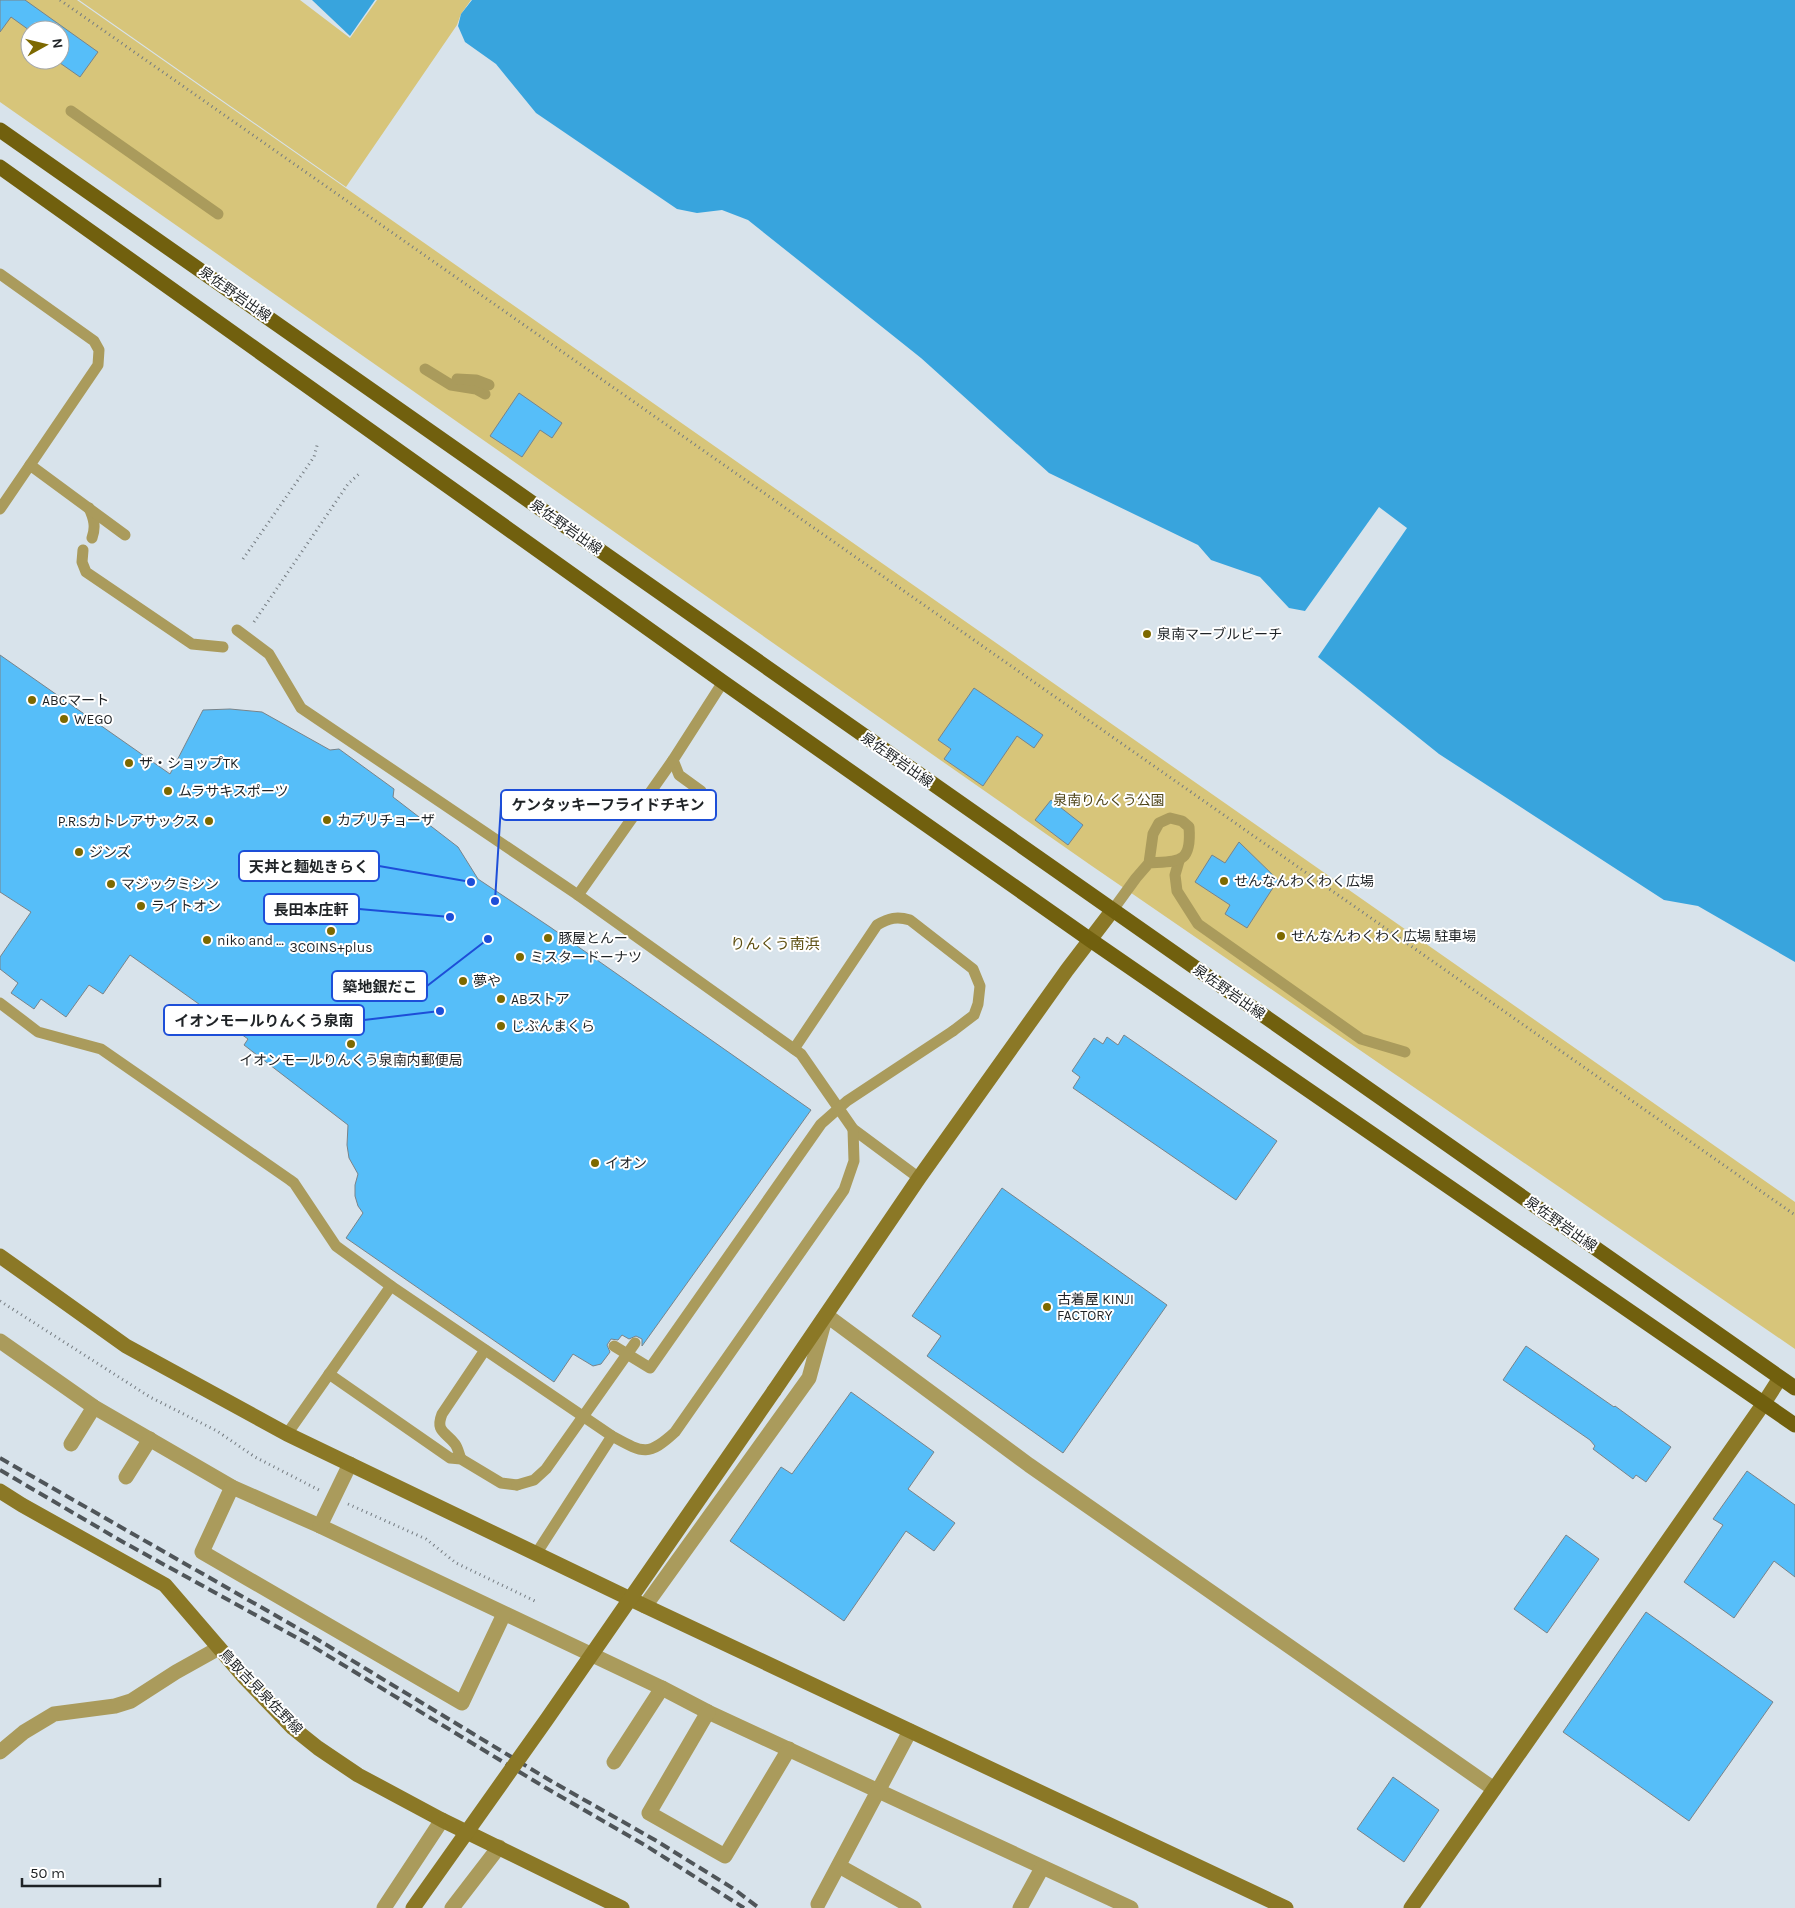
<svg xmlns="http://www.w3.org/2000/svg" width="1795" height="1908" font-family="Karla,'Noto Sans JP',sans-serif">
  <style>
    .green { fill: #d7c57a; fill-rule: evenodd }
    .water { fill: #38a4dd }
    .building { fill: #56bef9; stroke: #798389 }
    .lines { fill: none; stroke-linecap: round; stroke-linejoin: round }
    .path { stroke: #757c81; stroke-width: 3; stroke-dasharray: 1 4; stroke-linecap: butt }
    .lane { stroke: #aa9b5c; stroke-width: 11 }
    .street { stroke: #aa9b5c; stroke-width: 15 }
    .secondary { stroke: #8b7826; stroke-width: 15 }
    .primary { stroke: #71600e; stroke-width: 15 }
    .rail { stroke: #4f5559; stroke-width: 4; stroke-dasharray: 10 5; stroke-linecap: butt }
    .lane-bridge { stroke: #aa9b5c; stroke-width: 11 }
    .secondary-bridge { stroke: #8b7826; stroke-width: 15 }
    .poi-dot { fill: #7d6900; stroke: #fff; stroke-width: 2 }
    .labels { text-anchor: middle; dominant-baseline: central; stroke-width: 4; stroke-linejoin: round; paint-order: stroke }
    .street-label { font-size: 14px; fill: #1f2326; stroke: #fff }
    .poi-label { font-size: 14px; fill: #1f2326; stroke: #fff; text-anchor: start }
    .park-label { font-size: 14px; fill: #4f4519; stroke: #fff }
    .neighbourhood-label { font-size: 15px; fill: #5e5012; stroke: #fff }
    .leader { fill: none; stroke: #1d4ed8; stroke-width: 2 }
    .callout-dot { fill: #1d4ed8; stroke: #fff; stroke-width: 2 }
    .callout { fill: #fff; stroke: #1d4ed8; stroke-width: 2 }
    .callout-label { font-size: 15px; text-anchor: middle; font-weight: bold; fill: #1f2326 }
  </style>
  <rect width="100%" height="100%" fill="#d8e3eb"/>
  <!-- green -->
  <g class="green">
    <path d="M0 0H77L1795 1202V1349L1089 864 0 102ZM30 30H60V60H30Z"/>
    <path d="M79 0H300L350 38 377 0H471L461 14 457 25 346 187Z"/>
  </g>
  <!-- water -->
  <g class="water">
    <path d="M312 0H375L350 36Z"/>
    <path d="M472 0H1795V962L1698 906 1664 900 1439 754 1318 657 1407 528 1379 507 1305 611 1289 608 1260 577 1211 560 1198 545 1049 473 921 358 748 220 722 210 697 213 677 209 536 113 496 64 465 42 458 26 461 14Z"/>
  </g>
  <!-- building -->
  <g class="building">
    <path d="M0 0H25L98 52 80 77 60 63V30H29L11 17 0 32Z"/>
    <path d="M519 393 562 423 552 438 540 430 522 457 490 436Z"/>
    <path d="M0 655 170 774 203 710 230 709 262 712 330 750 339 749 394 789 393 797 458 847 478 879 550 927 811 1110 642 1346V1339L636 1336 629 1339 622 1335 618 1340 611 1339 607 1345 610 1352 601 1364 593 1366 573 1354 554 1382 346 1238 363 1213 358 1206 355 1196V1185L358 1174 349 1158 347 1145 348 1125 244 1045 248 1039 130 955 103 994 89 985 66 1017 41 999 34 1009 11 993 18 983 0 969V957L31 912 0 892Z"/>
    <path d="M974 688 1043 735 1034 748 1017 736 983 786 944 759 951 749 938 740Z"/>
    <path d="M1051 800 1083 825 1068 845 1035 820Z"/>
    <path d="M1239 842 1278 880 1247 928 1225 914 1230 905 1195 882 1212 855 1225 863Z"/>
    <path d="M1124 1035 1277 1141 1236 1200 1073 1088 1080 1077 1072 1071 1094 1038 1103 1044 1107 1037 1118 1045Z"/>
    <path d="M1002 1188 1167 1305 1063 1453 927 1356 941 1336 912 1316Z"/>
    <path d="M1526 1346 1614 1407 1615 1406 1671 1447 1646 1482 1636 1475 1633 1479 1593 1449 1595 1446 1590 1440 1503 1380Z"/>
    <path d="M851 1392 934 1452 908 1489 955 1523 934 1551 906 1531 844 1621 730 1541 781 1467 792 1474Z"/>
    <path d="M1747 1471 1795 1505V1577L1774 1561 1734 1618 1684 1582 1723 1525 1713 1519Z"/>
    <path d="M1566 1535 1599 1559 1547 1633 1514 1609Z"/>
    <path d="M1646 1612 1773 1702 1689 1821 1563 1732Z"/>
    <path d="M1393 1777 1439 1810 1404 1862 1357 1829Z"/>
  </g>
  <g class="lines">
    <!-- path -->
    <g class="path">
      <path d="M60 0 1795 1215"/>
      <path d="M243 559 314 457 318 442"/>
      <path d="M254 622 348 484 360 473"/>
      <path d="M0 1301 150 1397 217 1431 255 1457 319 1490"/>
      <path d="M348 1504 426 1539 456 1563 537 1602"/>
    </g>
    <!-- lane -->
    <g class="lane">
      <path d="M71 111 218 214"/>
      <path d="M0 274 94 341 99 350 98 365 30 465"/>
      <path d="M425 369 451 385 476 389 485 394"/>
      <path d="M457 379 476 380 489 385"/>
      <path d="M89 508C94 519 96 527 92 538"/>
      <path d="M0 509 30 465 125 535"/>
      <path d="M83 550 82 562 86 572 192 644 223 647"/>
      <path d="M237 630 269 654 301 708 578 895 801 1054 853 1129 919 1178"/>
      <path d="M673 760 679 775 701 791"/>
      <path d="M1179 861 1175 875 1177 891 1198 924 1361 1039 1405 1052"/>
      <path d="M578 895 673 760 723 682"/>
      <path d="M1112 911 1136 878 1149 863 1153 834 1159 823 1170 818 1182 821 1189 827C1192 864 1179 861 1149 863"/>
      <path d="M0 1003 38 1032 101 1049 290 1180 294 1183 336 1246 391 1286 612 1436C643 1453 648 1457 675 1432L844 1190 854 1161 853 1129"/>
      <path d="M794 1049 877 925C889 918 897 916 910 920L973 969 980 986 978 1004 974 1015 953 1031"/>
      <path d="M329 1374 450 1458 461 1459 501 1483 517 1485"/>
      <path d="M287 1434 391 1286"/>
      <path d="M461 1459C459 1454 458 1448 455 1444 446 1432 435 1432 442 1414L485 1350"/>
      <path d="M536 1554 612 1436"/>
    </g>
    <!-- street -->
    <g class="street">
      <path d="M0 1341 94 1407 232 1487 320 1526 662 1688 708 1712 1131 1908"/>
      <path d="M71 1444 94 1407"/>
      <path d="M126 1477 150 1439"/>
      <path d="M232 1487 202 1552 462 1703 504 1614"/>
      <path d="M320 1526 350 1464"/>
      <path d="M645 1606 809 1378 826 1315 1029 1465 1494 1789"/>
      <path d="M708 1712 649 1813 725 1856 789 1749"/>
      <path d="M0 1752 24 1732 54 1714 115 1706 131 1701 176 1672 219 1648"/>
      <path d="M614 1762 662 1688"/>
      <path d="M839 1866 914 1908"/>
      <path d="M818 1904 910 1731"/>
      <path d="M384 1908 442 1820"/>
      <path d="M452 1908 499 1847"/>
      <path d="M1020 1908 1042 1868"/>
    </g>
    <!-- secondary -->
    <g class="secondary">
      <path d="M0 1256 126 1346 287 1434 645 1606 1286 1908"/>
      <path d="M774 1391 919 1178 1067 970 1112 911"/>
      <path d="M0 1491 22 1505 165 1585 245 1678 293 1728 318 1748 358 1775 442 1820 622 1908"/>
      <path d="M1411 1908 1764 1403 1780 1378"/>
    </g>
    <!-- primary -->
    <g class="primary">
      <path d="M0 130 1795 1388"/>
      <path d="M0 167 723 682 1089 939 1795 1425"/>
    </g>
    <!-- rail -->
    <g class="rail">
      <path d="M0 1458 315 1638 551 1781 655 1840 734 1889 759 1908"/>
      <path d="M0 1470 123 1542 312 1646 546 1788 648 1847 744 1908"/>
    </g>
    <!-- lane-bridge -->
    <g class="lane-bridge">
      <path d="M614 1346 650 1368 821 1124 847 1101 953 1031"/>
      <path d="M517 1485 534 1480 546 1469 635 1343"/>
    </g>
    <!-- secondary-bridge -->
    <path class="secondary-bridge" d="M413 1908 547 1719 774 1391"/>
  </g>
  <!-- markers -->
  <g class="poi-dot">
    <circle cx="1147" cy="634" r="5"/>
    <circle cx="32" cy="700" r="5"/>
    <circle cx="64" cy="719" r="5"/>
    <circle cx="129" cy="763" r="5"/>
    <circle cx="168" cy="791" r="5"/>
    <circle cx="327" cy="820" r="5"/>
    <circle cx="209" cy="821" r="5"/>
    <circle cx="79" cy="852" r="5"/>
    <circle cx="1224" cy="881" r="5"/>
    <circle cx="111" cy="884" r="5"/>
    <circle cx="141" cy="906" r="5"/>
    <circle cx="331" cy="931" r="5"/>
    <circle cx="1281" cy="936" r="5"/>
    <circle cx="548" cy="938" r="5"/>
    <circle cx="207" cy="940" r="5"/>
    <circle cx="520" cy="957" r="5"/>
    <circle cx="463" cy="981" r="5"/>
    <circle cx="501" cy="999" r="5"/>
    <circle cx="501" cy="1026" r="5"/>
    <circle cx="351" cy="1044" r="5"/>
    <circle cx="595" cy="1163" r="5"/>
    <circle cx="1047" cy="1307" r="5"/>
  </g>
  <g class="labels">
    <!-- street labels -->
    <g class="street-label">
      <text transform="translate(235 294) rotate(35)">泉佐野岩出線</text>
      <text transform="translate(566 527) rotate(35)">泉佐野岩出線</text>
      <text transform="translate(897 760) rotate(35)">泉佐野岩出線</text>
      <text transform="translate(1229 992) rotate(35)">泉佐野岩出線</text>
      <text transform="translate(1561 1224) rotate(35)">泉佐野岩出線</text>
      <text transform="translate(261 1692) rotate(46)">鳥取吉見泉佐野線</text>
    </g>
    <!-- poi labels -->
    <g class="poi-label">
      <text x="1157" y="634">泉南マーブルビーチ</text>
      <text x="42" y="700">ABCマート</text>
      <text x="74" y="719">WEGO</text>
      <text x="139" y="763">ザ・ショップTK</text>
      <text x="178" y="791">ムラサキスポーツ</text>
      <text x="337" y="820">カプリチョーザ</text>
      <text x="199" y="821" text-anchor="end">P.R.Sカトレアサックス</text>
      <text x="89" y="852">ジンズ</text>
      <text x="1234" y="881">せんなんわくわく広場</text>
      <text x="121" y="884">マジックミシン</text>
      <text x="151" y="906">ライトオン</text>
      <text x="1291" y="936">せんなんわくわく広場 駐車場</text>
      <text x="558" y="938">豚屋とんー</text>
      <text x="217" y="940">niko and ...</text>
      <text x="331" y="947" text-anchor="middle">3COINS+plus</text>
      <text x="530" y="957">ミスタードーナツ</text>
      <text x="473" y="981">夢や</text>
      <text x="511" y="999">ABストア</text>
      <text x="511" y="1026">じぶんまくら</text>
      <text x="351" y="1060" text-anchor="middle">イオンモールりんくう泉南内郵便局</text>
      <text x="605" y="1163">イオン</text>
      <text x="1057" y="1299">古着屋 KINJI<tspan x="1057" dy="16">FACTORY</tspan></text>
    </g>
    <!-- park labels -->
    <g class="park-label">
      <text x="1109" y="800">泉南りんくう公園</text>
    </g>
    <!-- neighbourhood labels -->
    <g class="neighbourhood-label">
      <text x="775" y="944">りんくう南浜</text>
    </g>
  </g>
  <!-- callouts -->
  <path class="leader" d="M495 901L501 805M471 882L379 866M450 917L359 909M488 939L427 986M440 1011L364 1020"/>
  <g class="callout-dot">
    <circle cx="495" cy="901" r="5"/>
    <circle cx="471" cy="882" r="5"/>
    <circle cx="450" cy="917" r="5"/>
    <circle cx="488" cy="939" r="5"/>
    <circle cx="440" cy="1011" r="5"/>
  </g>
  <g class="callout">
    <rect x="501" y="790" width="215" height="30" rx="5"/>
    <rect x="239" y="851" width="140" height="30" rx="5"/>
    <rect x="264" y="894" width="95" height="30" rx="5"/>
    <rect x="332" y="971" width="95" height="30" rx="5"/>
    <rect x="164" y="1005" width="200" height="30" rx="5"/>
  </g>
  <g class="callout-label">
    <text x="608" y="810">ケンタッキーフライドチキン</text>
    <text x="309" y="872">天丼と麺処きらく</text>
    <text x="311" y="915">長田本庄軒</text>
    <text x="380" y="992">築地銀だこ</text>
    <text x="264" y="1026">イオンモールりんくう泉南</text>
  </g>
  <!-- north arrow -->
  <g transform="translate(45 45) rotate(82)"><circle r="24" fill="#ffffff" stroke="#a5a7a8"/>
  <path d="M0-4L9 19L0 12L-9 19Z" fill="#7d6900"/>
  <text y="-8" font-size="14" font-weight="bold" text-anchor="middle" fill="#1f2326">N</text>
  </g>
  <!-- scale -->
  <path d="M22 1878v8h138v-8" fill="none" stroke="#1f2326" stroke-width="2.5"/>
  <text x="30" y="1878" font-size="15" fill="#1f2326" stroke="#ffffff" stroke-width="4" paint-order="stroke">50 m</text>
</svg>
